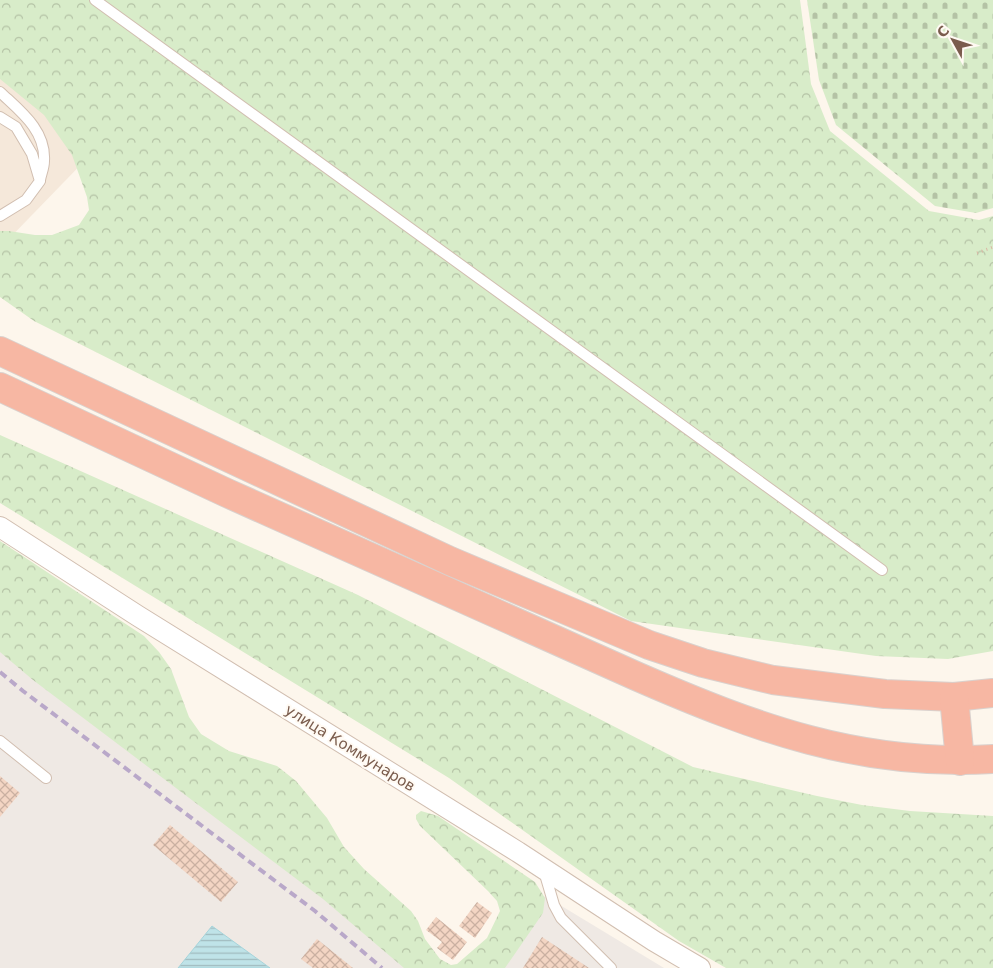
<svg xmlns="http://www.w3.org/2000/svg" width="993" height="968" font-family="'DejaVu Sans',sans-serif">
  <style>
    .residential { fill: #f5e8da }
    .industrial { fill: #efe9e4 }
    .forest { fill: url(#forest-crowns) }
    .cemetery { fill: url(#cemetery-stones) }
    .water { fill: url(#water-rules); stroke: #a5d3da }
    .building { fill: url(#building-cross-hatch) }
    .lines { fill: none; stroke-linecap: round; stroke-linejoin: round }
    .lane-casing { stroke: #d1beb0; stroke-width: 12 }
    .street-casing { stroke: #d1beb0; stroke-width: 22 }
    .highway-casing { stroke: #dad1cd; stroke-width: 30 }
    .path { stroke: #d9b8a5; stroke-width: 3; stroke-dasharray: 1 4; stroke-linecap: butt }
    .lane { stroke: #fff; stroke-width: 10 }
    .street { stroke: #fff; stroke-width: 20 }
    .highway { stroke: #f7b7a3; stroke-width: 28 }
    .rail { stroke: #b9a8c9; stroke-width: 4; stroke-dasharray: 8 5; stroke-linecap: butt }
    .labels { text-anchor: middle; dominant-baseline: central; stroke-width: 4; stroke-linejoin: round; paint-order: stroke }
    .street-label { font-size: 15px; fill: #7a5c4d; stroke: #fffaf3 }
  </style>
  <defs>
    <pattern id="forest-crowns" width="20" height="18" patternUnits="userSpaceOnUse" patternTransform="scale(1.25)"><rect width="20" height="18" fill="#d8ecc9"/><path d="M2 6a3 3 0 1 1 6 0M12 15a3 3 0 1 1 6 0" fill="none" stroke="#b4c2a5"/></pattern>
    <pattern id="cemetery-stones" width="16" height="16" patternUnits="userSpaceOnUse" patternTransform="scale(1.25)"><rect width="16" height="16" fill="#d8ecc9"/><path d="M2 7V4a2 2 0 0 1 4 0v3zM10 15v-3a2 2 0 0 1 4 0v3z" fill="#b4c2a5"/></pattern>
    <pattern id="water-rules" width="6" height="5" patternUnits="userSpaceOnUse" patternTransform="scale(1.25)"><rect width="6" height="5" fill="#bfe3e8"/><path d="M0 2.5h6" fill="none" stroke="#a0bbbe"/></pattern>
    <pattern id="building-cross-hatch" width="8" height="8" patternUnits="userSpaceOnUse" patternTransform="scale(1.25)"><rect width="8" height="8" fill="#f3d5c3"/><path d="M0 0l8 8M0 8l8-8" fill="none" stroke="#cab0a1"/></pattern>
  </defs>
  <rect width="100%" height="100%" fill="#fdf6ec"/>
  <!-- residential -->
  <path class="residential" d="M0 45 95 150 0 248Z"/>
  <!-- industrial -->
  <g class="industrial">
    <path d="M0 638 418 968H270L212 926 178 968H0Z"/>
    <path d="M545 896 664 968H475Z"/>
  </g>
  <!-- forest -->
  <g class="forest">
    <path d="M0 0H800L811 84 830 131 929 211 979 220 993 216V651L948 659 876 656 631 621 34 321 0 297V231H9L35 235H52L79 225 89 210 87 197 72 155 44 115 0 79Z"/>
    <path d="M0 435 358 595 693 767 817 796 862 805 910 811 993 816V968H726L679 941 449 778 0 503Z"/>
    <path d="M0 541 144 636 159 652 171 669 189 717 201 734 229 751 277 766 296 781 327 818 344 847 364 869 411 911 418 921 425 939 440 959 451 965 457 964 487 938 500 911 497 901 488 891 420 826 416 819V815L421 811 438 816 535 882 545 898 543 913 505 968H404L323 899 33 680 0 652Z"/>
  </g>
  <!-- cemetery -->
  <path class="cemetery" d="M807 0H993V208L976 213 935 206 836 125 819 80Z"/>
  <!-- water -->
  <path class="water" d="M212 926 270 968H178Z"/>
  <!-- building -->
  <g class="building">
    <path d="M0 776 20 793 0 817Z"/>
    <path d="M170 825 238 882 221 902 153 845Z"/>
    <path d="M477 902 492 913 475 938 459 926Z"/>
    <path d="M436 917 467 942 453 960 437 948 442 942 426 930Z"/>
    <path d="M542 937 589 968H523Z"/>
    <path d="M317 939 353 968H313L301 959Z"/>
  </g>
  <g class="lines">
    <!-- lane casing -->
    <g class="lane-casing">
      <g id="lane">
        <path d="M95 0 882 570"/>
        <path d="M0 92C20 111 46 130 44 161 44 168 41 174 40 180"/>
        <path d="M0 117 16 127 32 154 40 181 26 200 0 216"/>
        <path d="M0 741 46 778"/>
        <path d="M544 871 554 905 561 918 611 968"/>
      </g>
    </g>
    <!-- street casing -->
    <g class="street-casing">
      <path id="street" d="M0 527 138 616 518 852 654 941 700 968"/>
    </g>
    <!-- highway casing -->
    <g class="highway-casing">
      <g id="highway">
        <path d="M0 351 450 561 649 645 703 663 773 680 885 694 954 697 993 693"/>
        <path d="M0 387 227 493 636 676C755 728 861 767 993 759"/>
        <path d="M954 697 960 761"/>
      </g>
    </g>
    <!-- path -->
    <path class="path" d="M977 253 993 247"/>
    <!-- lane -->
    <use href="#lane" class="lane"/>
    <!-- street -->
    <use href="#street" class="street"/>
    <!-- highway -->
    <use href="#highway" class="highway"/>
    <!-- rail -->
    <path class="rail" d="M0 672 23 691 315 911 382 968"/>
  </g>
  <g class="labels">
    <!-- street labels -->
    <g class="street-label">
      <text transform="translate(350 748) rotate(32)">улица Коммунаров</text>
    </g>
  </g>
  <!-- north arrow -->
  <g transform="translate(953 40) rotate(310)" stroke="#fffaf3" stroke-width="4" paint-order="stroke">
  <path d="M0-4L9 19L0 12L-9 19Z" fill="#7a5c4d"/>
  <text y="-8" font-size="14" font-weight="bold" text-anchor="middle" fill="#7a5c4d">С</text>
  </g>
</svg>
